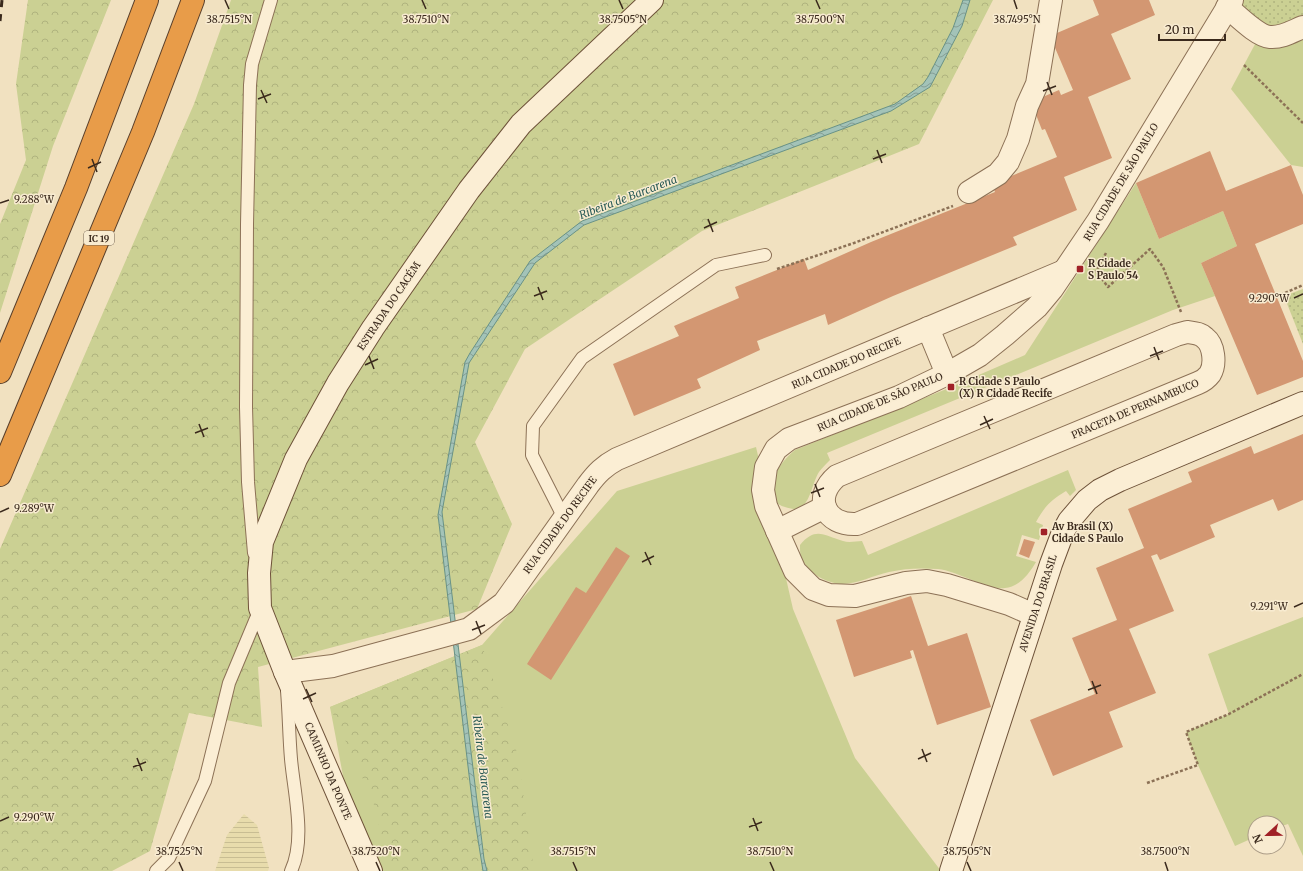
<svg xmlns="http://www.w3.org/2000/svg" width="1303" height="871" font-family="Merriweather,serif">
  <style>
    .farmland { fill: url(#farmland-rules) }
    .green { fill: #cbd093 }
    .forest { fill: url(#forest-crowns) }
    .garden { fill: url(#garden-dots) }
    .water { fill: url(#water-waves); stroke: #699286 }
    .building { fill: #d39772 }
    .lines { fill: none; stroke-linecap: round; stroke-linejoin: round }
    .lane-casing { stroke: #8c7156; stroke-width: 14 }
    .street-casing { stroke: #8c7156; stroke-width: 24 }
    .secondary-casing { stroke: #6e5239; stroke-width: 24 }
    .highway-casing { stroke: #593f2b; stroke-width: 24 }
    .path { stroke: #8c7156; stroke-width: 2.5; stroke-dasharray: 3 2; stroke-linecap: butt }
    .lane { stroke: #fbeed4; stroke-width: 12 }
    .street { stroke: #fbeed4; stroke-width: 22 }
    .secondary { stroke: #fbeed4; stroke-width: 22 }
    .highway { stroke: #e89c49; stroke-width: 22 }
    .rail { stroke: #3a291c; stroke-width: 3; stroke-dasharray: 7 7; stroke-linecap: butt }
    .ticks { fill: none; stroke: #3a291c; stroke-width: 1.5 }
    .poi-dot { fill: #a02127; stroke: #f8ebd0; stroke-width: 1.5 }
    .labels { text-anchor: middle; dominant-baseline: central; stroke-width: 3; stroke-linejoin: round; paint-order: stroke }
    .shield { fill: #f8ebd0; stroke: #736352; stroke-width: 1 }
    .shield-label { font-size: 9px; font-weight: bold; fill: #3a291c }
    .street-label { font-size: 10px; fill: #3a291c; stroke: #f8ebd0 }
    .poi-label { font-size: 10px; font-weight: bold; fill: #3a291c; stroke: #f8ebd0; text-anchor: start }
    .water-label { font-size: 11px; font-style: italic; fill: #2a5b56; stroke: #f8ebd0 }
    .ticks-label { font-size: 10px; text-anchor: middle; fill: #3a291c; stroke: #f8ebd0; stroke-width: 3; stroke-linejoin: round; paint-order: stroke }
  </style>
  <defs>
    <pattern id="farmland-rules" width="6" height="5" patternUnits="userSpaceOnUse"><rect width="6" height="5" fill="#e8dcac"/><path d="M0 2.5h6" fill="none" stroke="#c8bd93"/></pattern>
    <pattern id="forest-crowns" width="20" height="18" patternUnits="userSpaceOnUse"><rect width="20" height="18" fill="#cbd093"/><path d="M2 6a3 3 0 1 1 6 0M12 15a3 3 0 1 1 6 0" fill="none" stroke="#afb37e"/></pattern>
    <pattern id="garden-dots" width="8" height="8" patternUnits="userSpaceOnUse"><rect width="8" height="8" fill="#cbd093"/><path d="M2 2h.1M6 6h.1" fill="none" stroke="#afb37e" stroke-width="1.8" stroke-linecap="round"/></pattern>
    <pattern id="water-waves" width="16" height="10" patternUnits="userSpaceOnUse"><rect width="16" height="10" fill="#a3c3b8"/><path d="M0 5q4-4 8 0t8 0" fill="none" stroke="#869e95"/></pattern>
  </defs>
  <rect width="100%" height="100%" fill="#f1e1c0"/>
  <!-- farmland -->
  <path class="farmland" d="M244 814 257 825 269 868 268 871H215L227 835Z"/>
  <!-- green -->
  <g class="green">
    <path d="M1261 33 1303 37V167L1291 165 1231 89Z"/>
    <path d="M1136 183 1159 239 1223 211 1237 246 1201 263 1215 296 1173 310 827 453 830 460C826 464 822 468 819 472 813 481 810 503 801 507 796 510 791 509 785 507 767 503 771 478 780 466 784 460 789 455 795 450L944 390 1025 355Z"/>
    <path d="M756 447 793 609 855 758 941 871H361L330 707 482 645 617 491Z"/>
    <path d="M1068 470 1076 490 1070 496 1066 491C1050 501 1045 506 1036 522L1043 525 1039 540 1022 535 1016 556 1036 562C1029 574 1019 587 1005 588 988 591 958 571 938 569 921 568 906 568 889 572 874 575 858 584 842 584 825 583 808 573 801 557 800 554 800 549 800 545 816 526 824 536 843 541 849 543 856 541 862 541L868 555Z"/>
    <path d="M1303 617V856L1288 824 1279 827V823H1255V837L1235 846 1198 765 1186 732 1229 714 1208 654Z"/>
  </g>
  <!-- forest -->
  <g class="forest">
    <path d="M28 0H111L53 146 0 313V224L26 160 16 84Z"/>
    <path d="M231 0H993L919 144 702 231 525 349 475 442 512 524 477 609 258 667 262 727 189 713 150 851 112 871H0V549L194 104Z"/>
    <path d="M482 645 518 756 534 871H390L373 801 330 707Z"/>
  </g>
  <!-- garden -->
  <g class="garden">
    <path d="M1239 0H1303V20L1264 29 1235 6Z"/>
    <path d="M1303 289V344L1284 296Z"/>
  </g>
  <!-- water -->
  <path class="water" d="M963 0H970L962 26 930 87 891 111 584 225 535 263 469 363 442 512 484 859 487 871H483L473 808 438 515 465 362 470 353 530 261 582 221 895 104 923 84 928 77 953 28Z"/>
  <!-- building -->
  <g class="building">
    <path d="M1093 0H1149L1155 15 1111 34 1131 79 1088 97 1112 158 1064 177 1077 210 1013 237 1017 245 893 296 828 325 825 314 757 341 760 350 697 379 701 388 634 416 613 364 679 336 674 326 739 298 735 287 804 259 808 270 871 242 995 192 992 184 1057 157 1045 129 1042 130 1031 102 1059 90 1061 95 1073 90 1050 36 1099 15Z"/>
    <path d="M1210 151 1226 191 1291 165 1303 195V224L1255 244 1303 361V377L1257 395 1201 263 1237 246 1223 211 1159 239 1136 183Z"/>
    <path d="M1303 434V500L1278 511 1273 499 1210 525 1215 537 1160 560 1157 554 1151 556 1174 611 1129 629 1156 693 1109 712 1123 747 1053 776 1030 720 1095 694 1072 638 1117 620 1096 568 1144 548 1128 509 1192 482 1188 472 1251 446 1254 454Z"/>
    <path d="M1024 539 1035 542 1029 558 1019 554Z"/>
    <path d="M616 547 630 556 551 680 527 664 576 587 586 593Z"/>
    <path d="M911 596 928 646 967 633 991 707 937 725 913 650 910 651 912 658 854 677 836 620Z"/>
  </g>
  <g class="lines">
    <!-- lane casing -->
    <g class="lane-casing">
      <g id="lane">
        <path d="M564 518 532 455 533 426 582 358 716 265 765 255"/>
        <path d="M254 553 248 482 246 407 247 224 250 85 252 64 271 0"/>
        <path d="M287 691C289 714 289 736 291 759 294 793 306 839 291 871"/>
        <path d="M156 871 169 858 205 781 229 683 260 609"/>
      </g>
    </g>
    <!-- street casing -->
    <g class="street-casing">
      <g id="street">
        <path d="M1227 7C1237 15 1257 36 1270 37 1282 38 1293 31 1303 27"/>
        <path d="M969 192 998 174 1008 162 1018 139 1027 106 1037 84 1051 0"/>
        <path d="M928 328 947 374"/>
        <path d="M1187 332C1194 333 1200 333 1205 338 1214 345 1216 364 1210 374 1207 378 1203 381 1198 383L857 524C825 526 812 497 837 476L1176 335Z"/>
        <path d="M777 531 825 507"/>
        <path d="M1034 615 1009 604 947 585 927 581 906 583 855 596 829 595 813 589 795 571 766 506 763 490 766 467 776 449 789 439 899 397 947 374 980 355 1005 335 1037 307 1052 289 1098 221 1232 0"/>
        <path d="M285 672 333 666 469 629 504 603 588 485C597 473 604 466 617 459L1064 271"/>
      </g>
    </g>
    <!-- secondary casing -->
    <g class="secondary-casing">
      <g id="secondary">
        <path d="M371 871 285 672 260 608 259 573 262 542 296 459 338 383 373 328 469 190 521 124 652 0"/>
        <path d="M951 871 1051 564 1063 532 1069 521 1087 500 1100 490 1120 480 1303 403"/>
      </g>
    </g>
    <!-- highway casing -->
    <g class="highway-casing">
      <g id="highway">
        <path d="M0 372 76 188 147 0"/>
        <path d="M0 475 143 132 193 0"/>
      </g>
    </g>
    <!-- path -->
    <g class="path">
      <path d="M1244 65 1303 123"/>
      <path d="M1106 253 1096 271 1108 287 1150 249 1163 267 1181 312"/>
      <path d="M777 269 854 243 953 206"/>
      <path d="M1276 297 1303 285"/>
      <path d="M1147 783 1198 765 1186 732 1229 714 1303 674"/>
    </g>
    <!-- lane -->
    <use href="#lane" class="lane"/>
    <!-- street -->
    <use href="#street" class="street"/>
    <!-- secondary -->
    <use href="#secondary" class="secondary"/>
    <!-- highway -->
    <use href="#highway" class="highway"/>
    <!-- rail -->
    <path class="rail" d="M0 21 2 0"/>
  </g>
  <!-- ticks -->
  <path class="ticks" d="M225 0 229 9M422 0 426 9M619 0 623 9M816 0 820 9M1014 0 1017 9M1047 82 1052 95M261 90 267 103M1043 91 1056 86M258 99 271 94M877 150 882 163M92 159 97 172M873 159 886 154M88 168 101 162M0 203 9 200M708 219 713 232M704 228 717 222M538 287 543 300M534 296 547 291M1294 298 1303 294M1154 347 1159 360M369 356 374 369M1150 356 1163 351M365 365 378 359M984 416 990 429M199 424 204 437M980 425 993 419M195 433 208 428M815 484 820 497M811 493 824 488M0 512 9 508M645 552 651 565M642 562 654 556M1294 607 1303 603M476 621 481 634M472 630 485 625M1092 681 1097 694M306 689 312 702M1088 690 1101 685M303 699 316 693M922 749 927 762M137 758 142 771M918 759 931 753M133 767 146 762M753 818 758 831M0 821 9 817M749 827 762 822M179 862 183 871M376 862 380 871M573 862 577 871M770 862 774 871M967 862 971 871M1165 862 1168 871"/>
  <!-- markers -->
  <g class="poi-dot">
    <rect x="1076" y="265" width="8" height="8" rx="2"/>
    <rect x="947" y="383" width="8" height="8" rx="2"/>
    <rect x="1040" y="528" width="8" height="8" rx="2"/>
  </g>
  <g class="labels">
    <!-- shield labels -->
    <rect class="shield" x="84" y="231" width="30" height="14" rx="3"/>
    <g class="shield-label">
      <text x="99" y="238">IC 19</text>
    </g>
    <!-- street labels -->
    <g class="street-label">
      <text transform="translate(1121 182) rotate(-59)">RUA CIDADE DE SÃO PAULO</text>
      <text transform="translate(389 306) rotate(-56)">ESTRADA DO CACÉM</text>
      <text transform="translate(846 363) rotate(-23)">RUA CIDADE DO RECIFE</text>
      <text transform="translate(880 402) rotate(-23)">RUA CIDADE DE SÃO PAULO</text>
      <text transform="translate(1135 409) rotate(-23)">PRACETA DE PERNAMBUCO</text>
      <text transform="translate(560 525) rotate(-54)">RUA CIDADE DO RECIFE</text>
      <text transform="translate(1038 603) rotate(-72)">AVENIDA DO BRASIL</text>
      <text transform="translate(328 771) rotate(67)">CAMINHO DA PONTE</text>
    </g>
    <!-- poi labels -->
    <g class="poi-label">
      <text x="1088" y="263">R Cidade<tspan x="1088" dy="12">S Paulo 54</tspan></text>
      <text x="959" y="381">R Cidade S Paulo<tspan x="959" dy="12">(X) R Cidade Recife</tspan></text>
      <text x="1052" y="526">Av Brasil (X)<tspan x="1052" dy="12">Cidade S Paulo</tspan></text>
    </g>
    <!-- water labels -->
    <g class="water-label">
      <text transform="translate(628 197) rotate(-21)">Ribeira de Barcarena</text>
      <text transform="translate(483 767) rotate(83)">Ribeira de Barcarena</text>
    </g>
  </g>
  <g class="ticks-label">
    <text x="229" y="23">38.7515°N</text>
    <text x="426" y="23">38.7510°N</text>
    <text x="623" y="23">38.7505°N</text>
    <text x="820" y="23">38.7500°N</text>
    <text x="1017" y="23">38.7495°N</text>
    <text x="34" y="203">9.288°W</text>
    <text x="1269" y="302">9.290°W</text>
    <text x="34" y="512">9.289°W</text>
    <text x="1269" y="610">9.291°W</text>
    <text x="34" y="821">9.290°W</text>
    <text x="179" y="855">38.7525°N</text>
    <text x="376" y="855">38.7520°N</text>
    <text x="573" y="855">38.7515°N</text>
    <text x="770" y="855">38.7510°N</text>
    <text x="967" y="855">38.7505°N</text>
    <text x="1165" y="855">38.7500°N</text>
  </g>
  <!-- north arrow -->
  <g transform="translate(1267 835) rotate(248)"><circle r="19" fill="#f8ebd0" stroke="#ac9d88"/>
  <path d="M0-3L7 15L0 10L-7 15Z" fill="#a02127"/>
  <text y="-6" font-size="11" font-weight="bold" text-anchor="middle" fill="#3a291c">N</text>
  </g>
  <!-- scale -->
  <path d="M1159 34v6h66v-6" fill="none" stroke="#3a291c" stroke-width="2"/>
  <text x="1165" y="34" font-size="12" fill="#3a291c" stroke="#f8ebd0" stroke-width="3" paint-order="stroke">20 m</text>
</svg>
